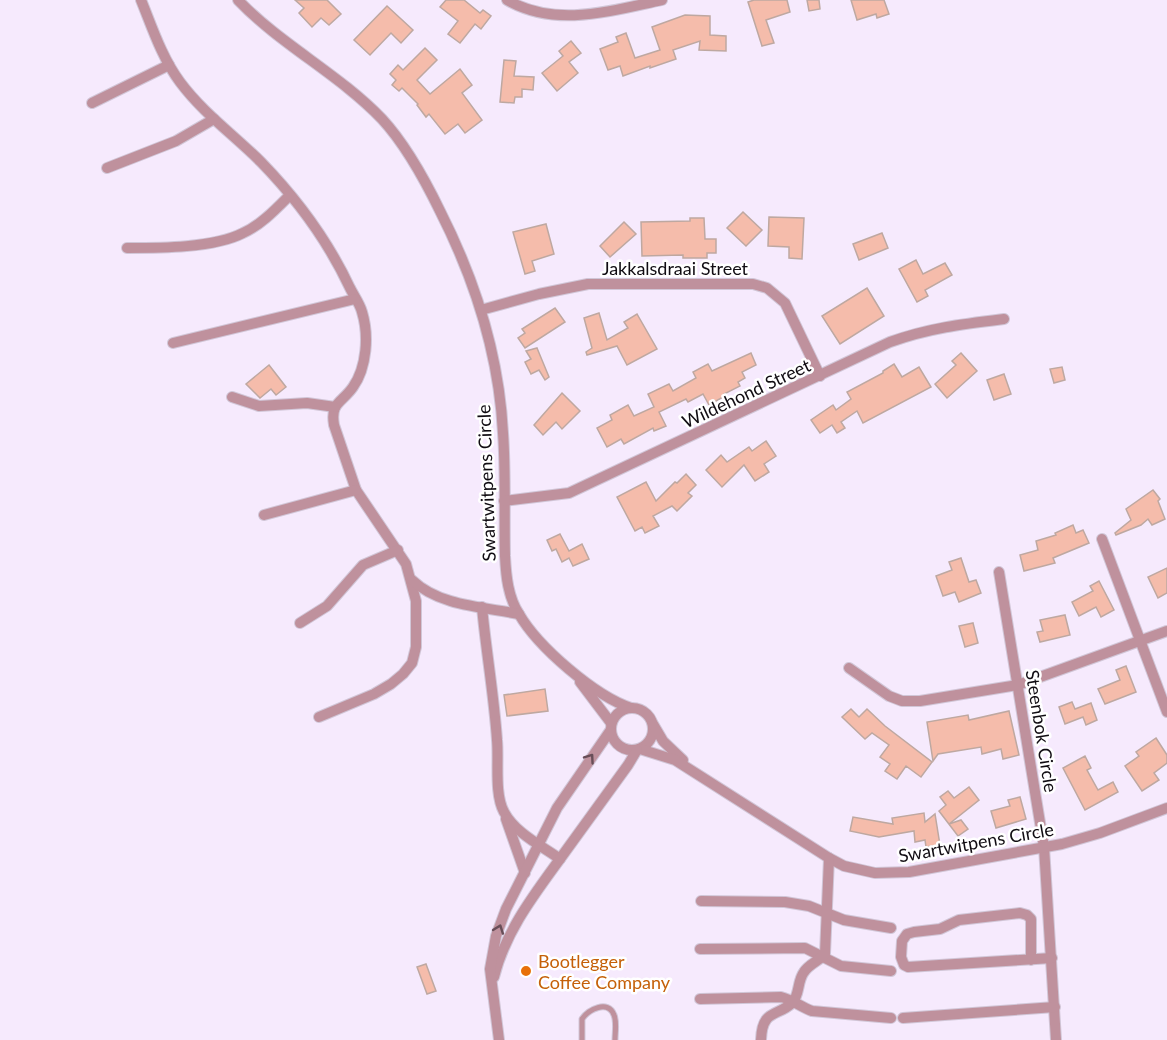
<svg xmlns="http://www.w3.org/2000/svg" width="1167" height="1040" font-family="Lato,sans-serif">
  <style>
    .building { fill: #f5bcab; stroke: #bea8a1; stroke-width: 1.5 }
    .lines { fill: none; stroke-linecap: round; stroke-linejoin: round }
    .lane-casing { stroke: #d1c6d7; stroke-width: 7 }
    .street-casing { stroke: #d1c6d7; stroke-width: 12 }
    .lane { stroke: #bf919d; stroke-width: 5 }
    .street { stroke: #bf919d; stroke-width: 10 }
    .oneway { stroke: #684e58 }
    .food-dot { fill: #e8710a; stroke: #fff; stroke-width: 2 }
    .labels { text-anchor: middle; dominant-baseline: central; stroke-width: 5; stroke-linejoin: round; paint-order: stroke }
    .street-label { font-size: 18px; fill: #100c12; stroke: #fff }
    .food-label { font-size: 18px; fill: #c56008; stroke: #fff; text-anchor: start }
  </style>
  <rect width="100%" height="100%" fill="#f6eafd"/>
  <!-- building -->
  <g class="building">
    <path d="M295 0H327L341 14 329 25 321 18 312 27 299 13 304 8Z"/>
    <path d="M446 0H464L480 13 483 10 491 16 481 29 475 24 460 43 448 34 458 21 440 7Z"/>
    <path d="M754 0H787L790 12 766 20 774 43 762 46 748 2Z"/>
    <path d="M807 0H819L820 9 809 11Z"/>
    <path d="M851 0H884L889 14 877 18 876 14 857 20Z"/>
    <path d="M387 6 413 30 401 43 391 33 370 55 354 40Z"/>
    <path d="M685 15 710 16V35L726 36V51L699 50 700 41 673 50 676 59 650 68V66L623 76 620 66 608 70 600 49 618 42 616 37 626 33 635 58 660 50 652 27Z"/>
    <path d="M571 41 581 53 569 62 578 73 557 91 542 73 563 56 559 51Z"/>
    <path d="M425 48 437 60 417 80 430 94 460 69 472 85 462 93 482 120 465 133 458 124 445 134 429 114 426 117 417 105 418 104 402 88 399 91 392 85 396 80 390 74 398 65 403 70Z"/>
    <path d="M504 60 516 61 514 76 534 77 533 90 522 89V97H515L514 103 500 102Z"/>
    <path d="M743 212 762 230 746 246 727 228Z"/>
    <path d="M769 217 804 218 802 259 789 258V247L768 246Z"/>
    <path d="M690 218H704L705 239H716V253H707V258H683V255L642 256 641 222 690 221Z"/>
    <path d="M624 222 636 234 610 257 600 246Z"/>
    <path d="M546 224 554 254 532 261 535 271 525 274 513 232Z"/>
    <path d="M882 233 888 248 859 260 853 244Z"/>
    <path d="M916 260 923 274 945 263 952 275 925 290 928 296 917 302 899 269Z"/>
    <path d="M867 288 884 316 840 344 822 316Z"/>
    <path d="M555 308 565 322 525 348 518 338 525 333 522 329Z"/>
    <path d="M599 313 607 340 628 328 624 322 637 314 657 349 627 365 617 346 587 355 586 352 592 348 584 318Z"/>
    <path d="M537 348 549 377 545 380 539 370 531 374 525 362 531 359 526 351Z"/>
    <path d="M751 353 756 365 742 372 745 378 738 382 740 386 724 394 725 396 709 405 703 394 688 402 686 399 659 412 666 426 654 431 653 428 624 444 621 439 607 447 597 428 612 420 610 415 628 405 634 416 654 407 648 394 669 384 673 391 696 378 693 372 708 364 712 371Z"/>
    <path d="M961 353 977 371 947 398 935 384 956 365 952 361Z"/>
    <path d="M894 364 902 377 919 367 931 387 863 423 857 411 841 422 845 428 837 433 832 425 820 433 811 420 833 405 836 410 851 399 847 392 883 373V371Z"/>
    <path d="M269 365 286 387 276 395 271 389 260 398 246 384Z"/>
    <path d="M1062 367 1065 380 1054 383 1050 369Z"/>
    <path d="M1004 374 1011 394 994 400 987 380Z"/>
    <path d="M562 393 580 411 562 429 556 422 543 435 534 425Z"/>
    <path d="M766 441 776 456 764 464 769 472 755 481 744 465 722 487 706 470 721 455 727 462 749 447 752 451Z"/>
    <path d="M686 474 696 485 688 493 692 496 677 511 672 506 653 516 659 526 645 533 642 527 635 531 617 497 646 482 656 501 675 482 677 483Z"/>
    <path d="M1153 490 1160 499 1158 501 1165 519 1152 525 1148 519 1141 525 1116 535 1115 533 1131 520 1126 509Z"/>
    <path d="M1073 525 1076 533 1083 530 1089 543 1053 558 1055 563 1024 571 1020 555 1038 550 1036 541 1056 535 1055 533Z"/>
    <path d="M560 534 569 551 582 544 589 559 573 566 569 558 562 562 556 549 552 551 547 540Z"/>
    <path d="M961 558 969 582 976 580 981 593 959 602 955 592 943 596 936 576 952 570 949 562Z"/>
    <path d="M1167 568V593L1158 598 1148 577Z"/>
    <path d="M1099 581 1114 610 1101 617 1096 607 1079 616 1072 602 1093 591 1090 586Z"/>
    <path d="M1065 615 1070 635 1040 642 1037 632 1043 631 1040 620Z"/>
    <path d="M973 623 978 643 965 647 959 626Z"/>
    <path d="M1126 666 1136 692 1105 704 1098 689 1120 680 1116 670Z"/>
    <path d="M545 689 548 711 507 716 504 695Z"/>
    <path d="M1072 702 1075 709 1091 703 1097 720 1086 725 1083 717 1065 724 1059 707Z"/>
    <path d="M851 709 859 717 867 709 885 726 932 762 921 777 906 766 897 779 885 771 890 764 880 757 889 745 872 733 865 739 842 717Z"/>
    <path d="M1009 711 1019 755 1003 759 1001 749 982 754 981 747 938 754 933 761 927 722 968 715 969 720Z"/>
    <path d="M1156 738 1167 755V763L1154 773 1159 780 1142 791 1125 766 1139 756 1136 752Z"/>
    <path d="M1085 756 1091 768 1087 770 1098 790 1113 782 1118 792 1085 810 1063 768Z"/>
    <path d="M969 787 979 800 949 824 961 820 968 829 958 836 939 811 946 805 940 797 948 791 954 798Z"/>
    <path d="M1020 797 1026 819 996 828 991 811 1010 806 1008 800Z"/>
    <path d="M924 813 925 822 935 814 940 845 926 847 925 840 915 842 914 831 879 837 850 831 853 817 893 824 892 818Z"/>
    <path d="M426 964 436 991 427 994 417 967Z"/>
  </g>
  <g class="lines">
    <!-- lane casing -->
    <g class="lane-casing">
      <path id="lane" d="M582 1040V1019C588 1010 608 999 614 1015 617 1022 615 1032 615 1040"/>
    </g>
    <!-- street casing -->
    <g class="street-casing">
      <g id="street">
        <path d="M141 0C152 27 162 58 180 82 203 113 234 135 261 162 297 199 328 241 350 288 354 296 360 304 362 312 369 335 367 367 353 387 342 403 330 402 334 425L356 490 406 564 416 601V647L412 663 403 674 391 684 374 694 319 717"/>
        <path d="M238 0C281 45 339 74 382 119 406 145 424 178 440 211 475 280 499 355 503 433 506 474 504 515 505 556 506 576 508 597 519 614 538 647 595 696 631 708"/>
        <path d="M507 0C556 28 610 11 662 0"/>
        <path d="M92 103 169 65"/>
        <path d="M107 168 176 141 214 119"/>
        <path d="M127 248C160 248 214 248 243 233 261 225 276 209 290 195"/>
        <path d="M481 310 539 294 588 284H753L767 288 785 303 820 376"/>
        <path d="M173 343 355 299"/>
        <path d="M232 397 259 406 307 403 335 407"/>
        <path d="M504 501 569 493 890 342C929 328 963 324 1004 319"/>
        <path d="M264 515 356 490"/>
        <path d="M1102 539 1167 712"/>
        <path d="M999 572 1044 847 1056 1040"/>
        <path d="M412 580C439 606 483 607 519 614"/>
        <path d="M482 607C486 651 494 695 497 740 499 760 494 794 504 812 515 833 542 846 560 859"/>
        <path d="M300 623 327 606 363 565 398 550"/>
        <path d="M849 668 889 696 902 701H920L1018 685 1167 631"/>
        <path d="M580 682 611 723"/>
        <circle cx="632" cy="729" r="21"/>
        <path d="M653 724 663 741 683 760"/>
        <path d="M640 749 675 760 829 858 844 866 875 873 909 872 1062 844 1100 833 1167 808"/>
        <path d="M506 819 525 873"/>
        <path d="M701 901 785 902 809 906 844 920 891 928"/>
        <path d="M700 949 805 948 841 966 891 971"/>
        <path d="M1031 960V919L1027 915 1020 913 959 920 940 929 914 932 907 934 902 941 901 957 904 965 908 967 1052 958"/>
        <path d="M494 977C506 929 537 891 565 852 586 823 607 794 628 765L637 750"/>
        <path d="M700 999 781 997C793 1000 801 1007 812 1011L891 1018"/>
        <path d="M903 1018 1055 1007"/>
        <path d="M499 1040 490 969 496 936 506 909 557 808 610 731"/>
        <path d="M761 1040C762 1009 777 1017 792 1003 800 995 797 981 804 972 809 964 819 961 825 954L829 858"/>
      </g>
    </g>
    <!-- lane -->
    <use href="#lane" class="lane"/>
    <!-- street -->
    <use href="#street" class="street"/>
  </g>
  <!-- one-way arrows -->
  <defs><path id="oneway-chevron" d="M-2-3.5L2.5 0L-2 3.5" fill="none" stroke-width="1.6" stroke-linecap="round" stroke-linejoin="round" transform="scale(1.5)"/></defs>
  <g class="oneway">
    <use href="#oneway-chevron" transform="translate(590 758) rotate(-55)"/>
    <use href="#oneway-chevron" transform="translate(499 929) rotate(-70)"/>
  </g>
  <!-- markers -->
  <circle class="food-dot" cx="526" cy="971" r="6"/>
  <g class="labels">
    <!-- street labels -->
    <g class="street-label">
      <text x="675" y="268">Jakkalsdraai Street</text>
      <text transform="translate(746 393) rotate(-25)">Wildehond Street</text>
      <text transform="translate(486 483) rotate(-92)">Swartwitpens Circle</text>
      <text transform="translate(1042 731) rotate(81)">Steenbok Circle</text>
      <text transform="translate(976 842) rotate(-10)">Swartwitpens Circle</text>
    </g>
    <!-- food labels -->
    <g class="food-label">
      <text x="538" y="961">Bootlegger<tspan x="538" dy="21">Coffee Company</tspan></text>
    </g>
  </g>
</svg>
